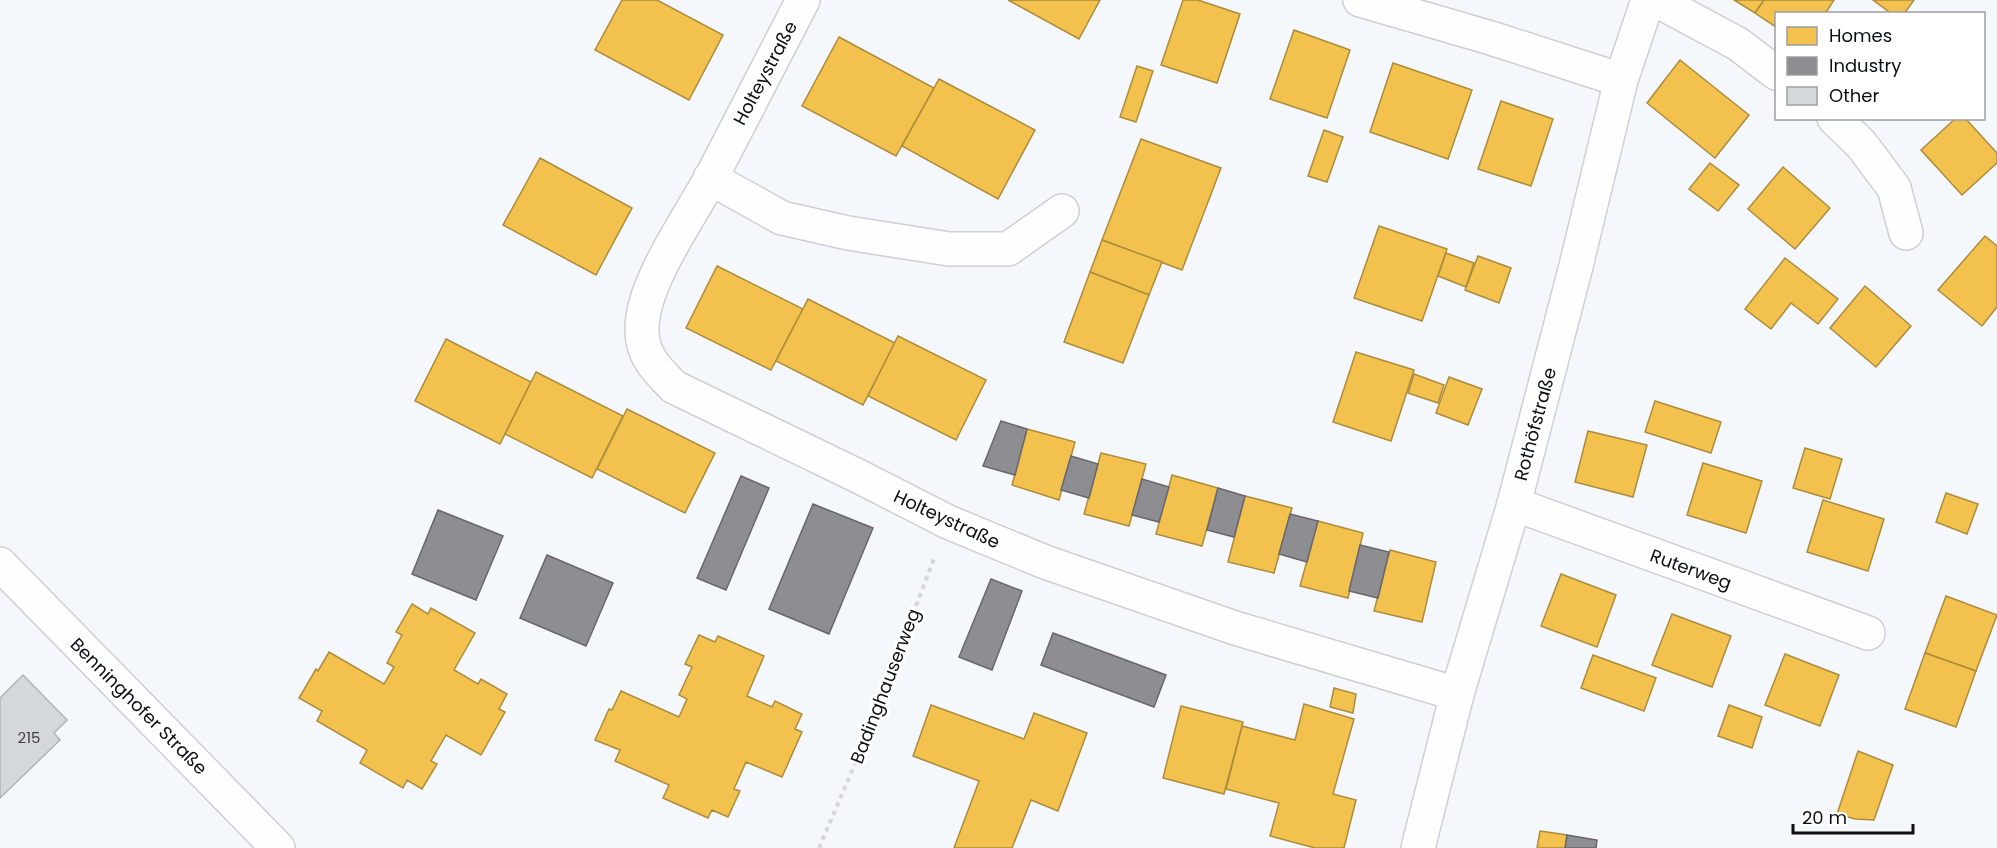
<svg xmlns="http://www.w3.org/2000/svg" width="1997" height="848" font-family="Poppins,sans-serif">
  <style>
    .homes { fill: #f2c14e; stroke: #ad8c3c; stroke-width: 1.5 }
    .industry { fill: #8d8d92; stroke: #67676c; stroke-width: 1.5 }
    .building { fill: #d5d8db; stroke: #b1b4b7; stroke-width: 1.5 }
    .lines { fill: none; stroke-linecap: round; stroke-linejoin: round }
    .street-casing { stroke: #ced0d4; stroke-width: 36 }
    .secondary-casing { stroke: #ced0d4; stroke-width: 36 }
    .path { stroke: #d5d7d8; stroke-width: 4; stroke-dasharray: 4.5 4.5; stroke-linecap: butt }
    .street { stroke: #fdfefe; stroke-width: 33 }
    .secondary { stroke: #fdfefe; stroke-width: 33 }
    .labels { text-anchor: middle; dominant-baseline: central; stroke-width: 6; stroke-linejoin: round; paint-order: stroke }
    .number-label { font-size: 15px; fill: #3f4144 }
    .street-label { font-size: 18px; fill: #0d0f12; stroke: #fff }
  </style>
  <rect width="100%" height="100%" fill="#f4f7fb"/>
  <!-- homes -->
  <g class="homes">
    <path d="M622 0H657L723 35 689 100 595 50Z"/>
    <path d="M1008 0H1100L1079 39Z"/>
    <path d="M1183 0H1198L1240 14 1217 83 1161 65Z"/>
    <path d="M1734 0H1764L1755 13Z"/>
    <path d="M1764 0H1834L1825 14H1776V27L1755 13Z"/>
    <path d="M1873 0H1914L1904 14H1892Z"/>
    <path d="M1294 30 1350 50 1327 118 1270 99Z"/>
    <path d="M839 37 934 88 896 156 802 106Z"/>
    <path d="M1680 60 1749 115 1715 158 1647 103Z"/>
    <path d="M1393 63 1472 90 1448 159 1370 132Z"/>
    <path d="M1137 66 1153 71 1136 122 1120 117Z"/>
    <path d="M939 79 1035 130 998 199 902 146Z"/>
    <path d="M1501 101 1553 119 1531 186 1478 169Z"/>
    <path d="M1956 118H1965L1997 153V163L1962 195 1921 150Z"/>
    <path d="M1324 130 1343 137 1327 182 1308 176Z"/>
    <path d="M1141 139 1221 168 1182 270 1102 240Z"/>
    <path d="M540 158 632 208 596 275 503 225Z"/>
    <path d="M1710 163 1739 185 1718 211 1689 189Z"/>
    <path d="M1783 167 1830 208 1795 249 1748 209Z"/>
    <path d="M1379 226 1447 249 1422 321 1354 298Z"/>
    <path d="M1985 236 1997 246V307L1982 326 1938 290Z"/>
    <path d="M1102 240 1162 262 1149 295 1090 272Z"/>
    <path d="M1446 253 1474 263 1466 287 1438 276Z"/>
    <path d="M1478 256 1511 268 1499 303 1465 290Z"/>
    <path d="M1785 258 1838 299 1818 324 1791 303 1771 329 1745 309Z"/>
    <path d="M717 266 803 309 771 370 686 328Z"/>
    <path d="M1090 272 1149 295 1123 363 1064 342Z"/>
    <path d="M1865 286 1911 326 1876 367 1830 328Z"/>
    <path d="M808 299 895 343 863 405 776 361Z"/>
    <path d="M898 336 986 380 956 440 868 396Z"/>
    <path d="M446 339 531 382 500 444 415 401Z"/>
    <path d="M1356 352 1414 370 1391 441 1333 422Z"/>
    <path d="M536 372 623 416 592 478 505 434Z"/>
    <path d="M1414 374 1444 385 1438 403 1408 393Z"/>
    <path d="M1449 377 1482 389 1468 425 1436 413Z"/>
    <path d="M1655 401 1721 422 1711 453 1645 432Z"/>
    <path d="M627 409 715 453 685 513 597 469Z"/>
    <path d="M1027 429 1075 442 1059 500 1012 485Z"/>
    <path d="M1588 431 1647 445 1633 497 1575 482Z"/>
    <path d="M1805 448 1842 459 1830 499 1793 488Z"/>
    <path d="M1101 453 1146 464 1129 526 1084 514Z"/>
    <path d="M1703 463 1762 481 1746 533 1687 515Z"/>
    <path d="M1172 475 1218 488 1202 546 1156 534Z"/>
    <path d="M1946 493 1978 504 1967 534 1936 522Z"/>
    <path d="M1245 496 1292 508 1274 573 1228 562Z"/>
    <path d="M1823 500 1884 519 1868 571 1807 552Z"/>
    <path d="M1318 521 1363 533 1348 598 1300 586Z"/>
    <path d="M1390 550 1436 562 1422 622 1374 611Z"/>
    <path d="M1561 574 1616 595 1597 647 1541 626Z"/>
    <path d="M1946 596 1997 615 1976 671 1925 653Z"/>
    <path d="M412 604 428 614 431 608 475 633 454 670 478 684 481 679 507 694 499 709 505 712 481 755 446 735 431 761 437 764 422 789 407 780 403 788 360 763 367 750 317 721 322 711 299 698 316 669 318 671 329 652 384 684 394 667 387 663 402 635 396 632Z"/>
    <path d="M1672 614 1731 636 1712 687 1652 665Z"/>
    <path d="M699 635 715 642 718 636 764 656 747 696 772 707 775 701 802 714 795 729 802 732 782 777 746 762 734 789 740 791 728 817 712 810 708 818 663 798 669 785 615 761 620 750 595 740 609 709 612 710 621 691 679 717 687 699 679 695 692 667 685 664Z"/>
    <path d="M1925 653 1976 671 1956 727 1905 709Z"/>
    <path d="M1785 654 1839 675 1820 726 1765 705Z"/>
    <path d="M1593 655 1656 678 1644 711 1581 688Z"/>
    <path d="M1334 688 1356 694 1353 713 1330 707Z"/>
    <path d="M1304 704 1354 719 1333 794 1356 800 1344 848H1315L1270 836 1279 803 1226 789 1242 726 1295 740Z"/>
    <path d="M931 705 1024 739 1034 713 1087 733 1058 811 1031 800 1012 848H954L979 781 913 756Z"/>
    <path d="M1729 705 1762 717 1752 748 1718 736Z"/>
    <path d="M1181 706 1243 722 1224 794 1163 778Z"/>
    <path d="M1858 751 1893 765 1874 820 1855 819 1837 814Z"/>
    <path d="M1540 831 1567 835 1565 848H1537Z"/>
  </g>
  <!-- industry -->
  <g class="industry">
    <path d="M1001 421 1027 429 1015 475 983 466Z"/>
    <path d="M1071 456 1098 464 1089 498 1061 490Z"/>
    <path d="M741 476 769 488 726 590 697 578Z"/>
    <path d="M1142 479 1169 487 1159 522 1132 515Z"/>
    <path d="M1218 488 1245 496 1234 537 1207 530Z"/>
    <path d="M813 504 873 528 829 634 769 609Z"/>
    <path d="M438 510 503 536 476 600 412 574Z"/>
    <path d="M1290 514 1318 521 1307 562 1279 554Z"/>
    <path d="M1360 545 1389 552 1378 598 1349 591Z"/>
    <path d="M547 555 613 583 586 646 520 618Z"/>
    <path d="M991 579 1022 591 992 670 959 657Z"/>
    <path d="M1053 633 1166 675 1154 707 1041 665Z"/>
    <path d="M1567 835 1597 840 1596 848H1565Z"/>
  </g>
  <!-- building -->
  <path class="building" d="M23 675 67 720 54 733 60 740 0 798V698Z"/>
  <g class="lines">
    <!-- street casing -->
    <g class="street-casing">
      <g id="street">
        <path d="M803 0C772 59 742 119 711 178 689 218 641 285 642 330 642 356 657 370 674 387L858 476 948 522 1045 562 1235 628 1457 694"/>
        <path d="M1360 0 1491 38 1621 80"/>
        <path d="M1656 0 1738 44 1776 73"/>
        <path d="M1834 118 1861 144 1894 188 1906 233"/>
        <path d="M710 178 782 218 848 233 949 249H1008L1062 211"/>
        <path d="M1514 504 1868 633"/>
        <path d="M1418 848 1457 694 1514 504 1576 266 1621 80 1648 0"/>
      </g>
    </g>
    <!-- secondary casing -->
    <g class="secondary-casing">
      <path id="secondary" d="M0 564 278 848"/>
    </g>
    <!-- path -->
    <path class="path" d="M819 848 861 750 935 556"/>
    <!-- street -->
    <use href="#street" class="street"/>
    <!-- secondary -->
    <use href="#secondary" class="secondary"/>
  </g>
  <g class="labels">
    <!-- number labels -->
    <g class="number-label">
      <text x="29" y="737">215</text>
    </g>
    <!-- street labels -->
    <g class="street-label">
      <text transform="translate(765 73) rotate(-62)">Holteystraße</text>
      <text transform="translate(1535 424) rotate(-75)">Rothöfstraße</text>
      <text transform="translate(947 519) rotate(25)">Holteystraße</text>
      <text transform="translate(1691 569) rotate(20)">Ruterweg</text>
      <text transform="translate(885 686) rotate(-69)">Badinghauserweg</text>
      <text transform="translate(139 706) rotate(45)">Benninghofer Straße</text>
    </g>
  </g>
  <!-- legend -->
  <rect x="1775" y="12" width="210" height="108" fill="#ffffff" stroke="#9e9fa0" stroke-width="1.5"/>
  <rect x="1787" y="27" width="30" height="18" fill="#f2c14e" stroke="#9e9fa0" stroke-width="1.5"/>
  <text x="1829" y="42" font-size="18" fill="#0d0f12">Homes</text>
  <rect x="1787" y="57" width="30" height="18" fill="#8d8d92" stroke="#9e9fa0" stroke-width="1.5"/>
  <text x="1829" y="72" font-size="18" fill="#0d0f12">Industry</text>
  <rect x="1787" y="87" width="30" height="18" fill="#d5d8db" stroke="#9e9fa0" stroke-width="1.5"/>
  <text x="1829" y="102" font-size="18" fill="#0d0f12">Other</text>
  <!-- scale -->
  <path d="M1793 824v9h120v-9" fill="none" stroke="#0d0f12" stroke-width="3"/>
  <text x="1802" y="824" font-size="18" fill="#0d0f12" stroke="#ffffff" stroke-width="4.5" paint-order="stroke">20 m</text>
</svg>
